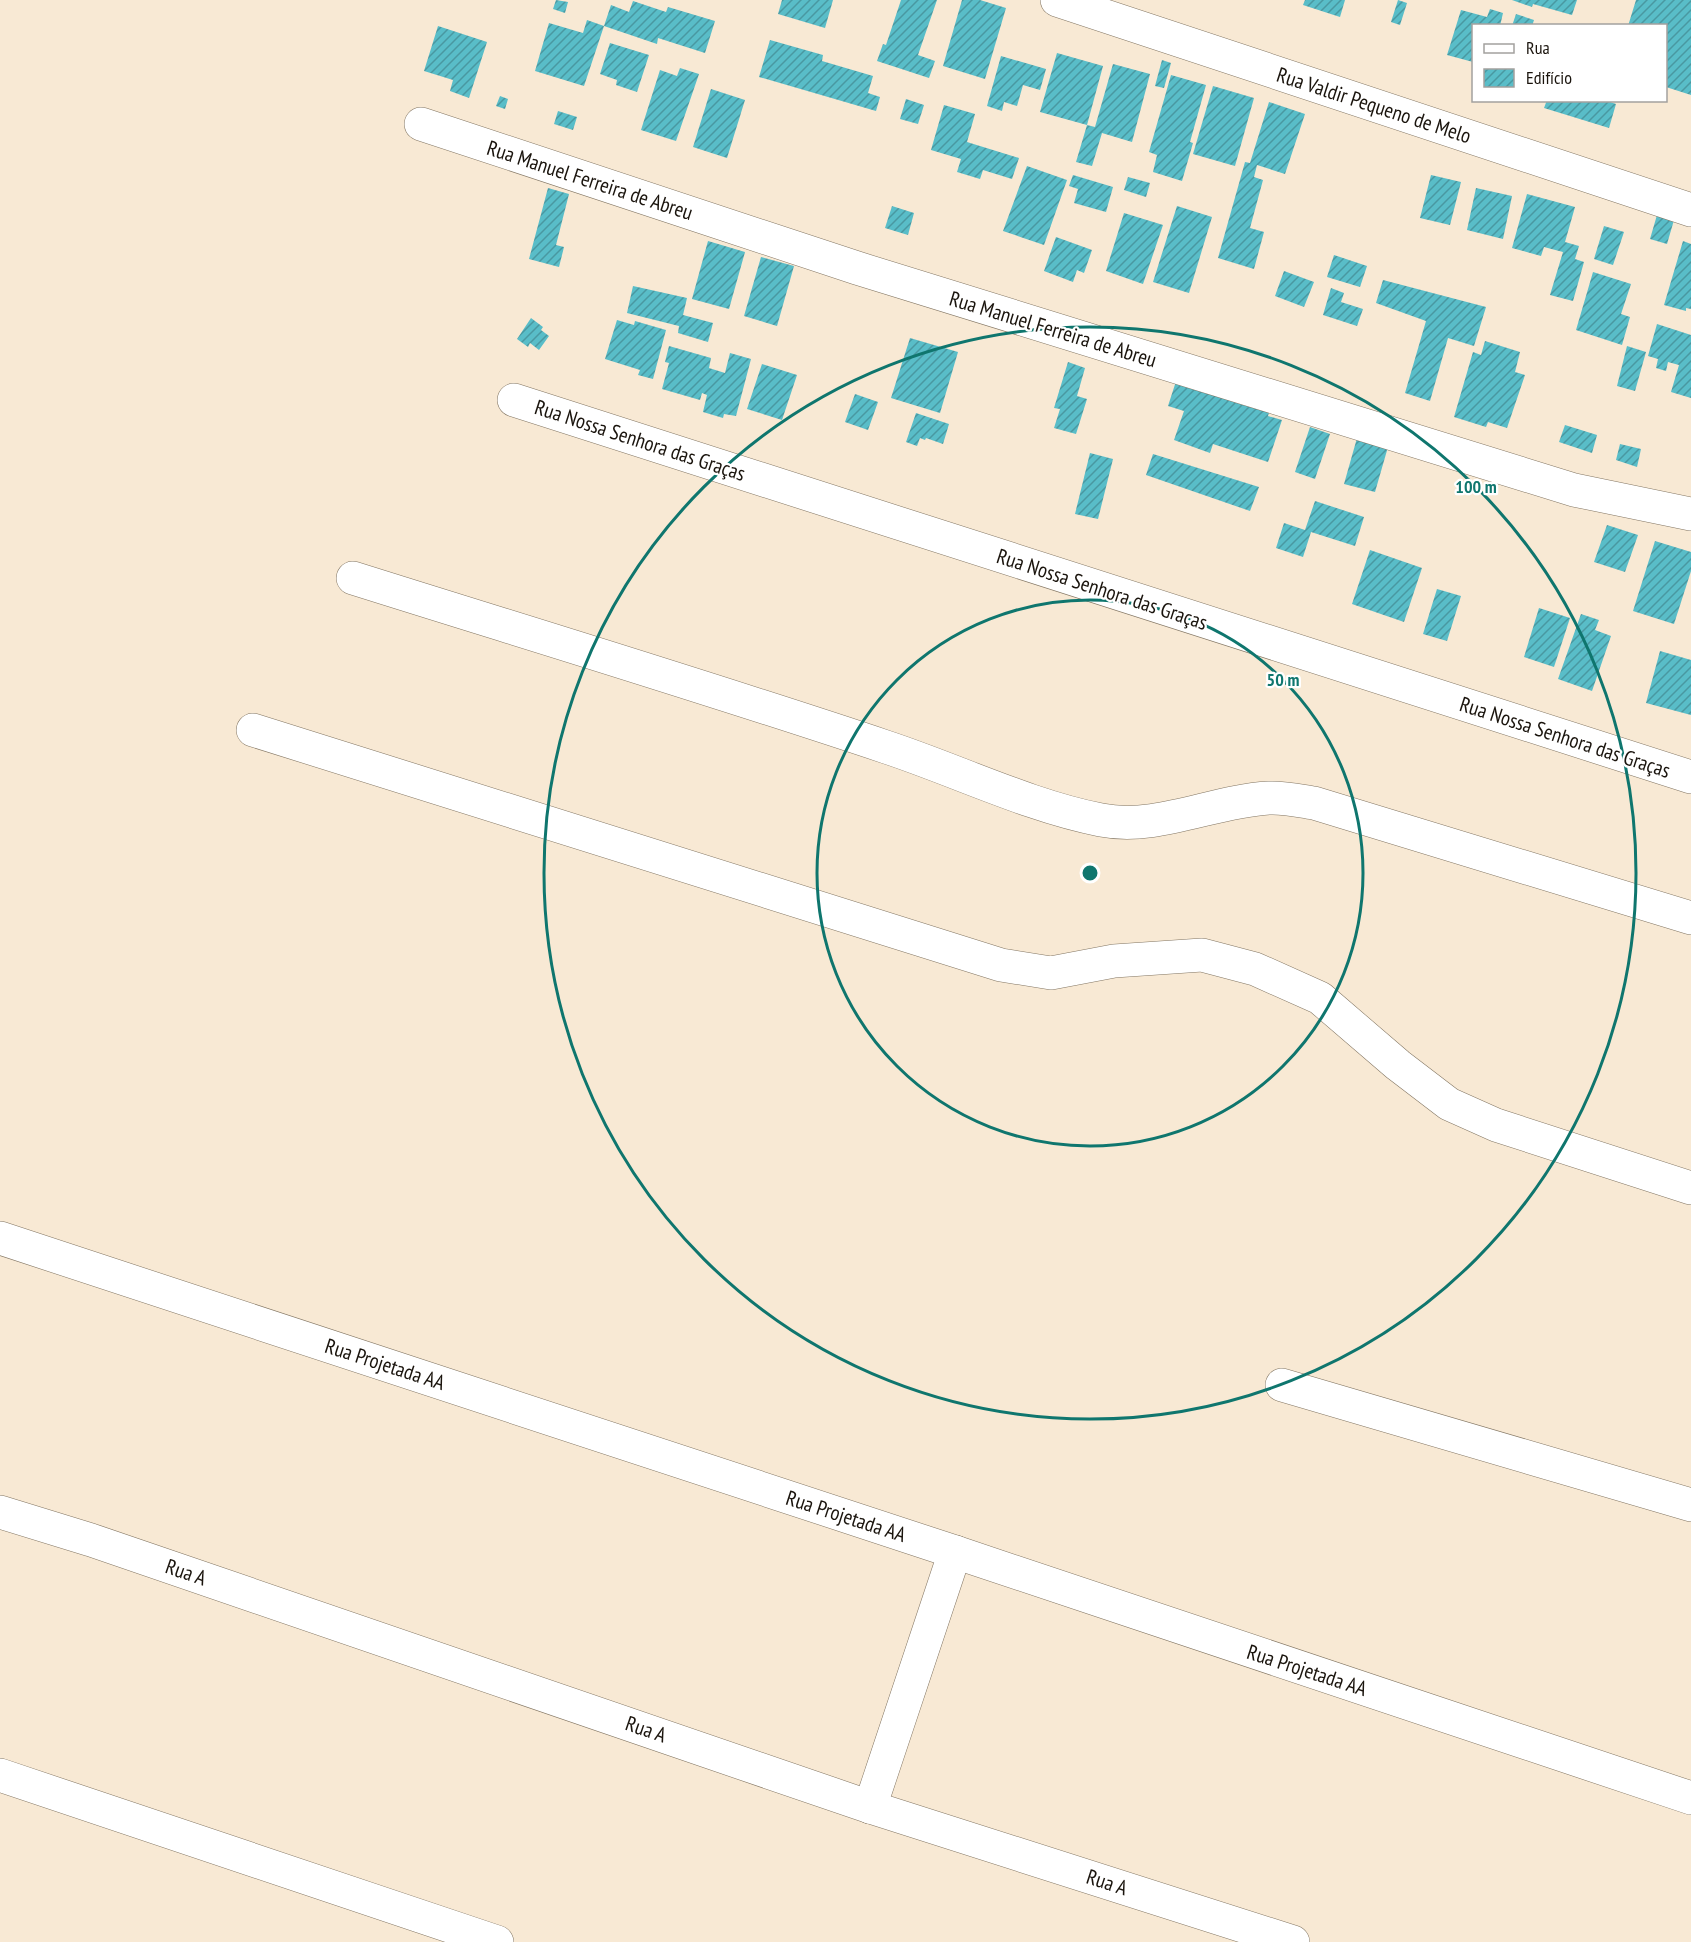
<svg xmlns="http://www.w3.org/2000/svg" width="1691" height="1942" font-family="'PT Sans Narrow',sans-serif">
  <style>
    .building { fill: url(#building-hatch) }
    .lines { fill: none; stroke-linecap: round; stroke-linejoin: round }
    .minor-casing { stroke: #837663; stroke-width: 34 }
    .minor { stroke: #fff; stroke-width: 33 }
    .ring { fill: none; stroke: #0f766e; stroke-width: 3 }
    .labels { text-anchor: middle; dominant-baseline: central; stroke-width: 4.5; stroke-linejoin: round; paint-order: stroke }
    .street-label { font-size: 21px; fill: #1a140d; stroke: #fff }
    .centre { fill: #0f766e; stroke: #fff; stroke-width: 3 }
    .ring-label { font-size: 18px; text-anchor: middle; font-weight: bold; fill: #0f766e; stroke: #fff; stroke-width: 4.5; stroke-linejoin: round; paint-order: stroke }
  </style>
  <defs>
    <pattern id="building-hatch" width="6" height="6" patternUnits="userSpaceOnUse" patternTransform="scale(1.5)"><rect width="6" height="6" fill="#59bdc8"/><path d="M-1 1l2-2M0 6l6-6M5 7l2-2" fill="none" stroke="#4998a1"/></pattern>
  </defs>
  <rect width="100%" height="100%" fill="#f8e9d4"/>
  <!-- building -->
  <g class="building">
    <path d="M556 0 568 2 565 13 553 9Z"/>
    <path d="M782 0H833L825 28 778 14Z"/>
    <path d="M901 0H937L918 55 935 61 929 78 877 61 883 44 886 45Z"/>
    <path d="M962 0H980L1006 8 985 79 943 66Z"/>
    <path d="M1305 0H1345L1340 17 1303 5Z"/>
    <path d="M1398 0 1407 3 1400 25 1391 22Z"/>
    <path d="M1512 0H1577L1572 15 1533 4 1532 7Z"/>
    <path d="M1636 0H1691V95L1666 87V26H1628Z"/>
    <path d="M633 1 666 12 668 7 715 21 705 53 658 38 657 44 604 26 611 5 629 12Z"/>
    <path d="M1490 9 1503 13 1500 26H1473V62L1447 55 1461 10 1487 17Z"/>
    <path d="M1516 14 1534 20 1532 26H1512Z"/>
    <path d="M587 20 604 26 584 86 535 71 549 23 583 33Z"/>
    <path d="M438 26 487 42 469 98 450 91 453 80 424 71Z"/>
    <path d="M770 40 823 55 822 61 873 76 868 93 880 97 876 111 759 77Z"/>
    <path d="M610 43 649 55 637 92 616 85 617 80 600 74Z"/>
    <path d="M1057 53 1103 66 1087 125 1040 112Z"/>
    <path d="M1001 56 1046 69 1040 90 1023 85 1017 106 1004 102 1002 111 987 106Z"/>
    <path d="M1162 60 1171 63 1164 88 1155 86Z"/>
    <path d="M1113 64 1150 74 1132 142 1102 133 1092 166 1076 162 1087 125 1095 127Z"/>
    <path d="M680 68 699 74 676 141 641 130 660 70 677 76Z"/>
    <path d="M1171 75 1206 85 1190 142 1193 143 1182 181 1153 172 1157 155 1149 152Z"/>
    <path d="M1213 86 1254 98 1235 166 1193 154Z"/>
    <path d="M711 89 745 100 727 158 693 147Z"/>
    <path d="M500 96 508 99 505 109 496 106Z"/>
    <path d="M906 99 924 105 918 124 900 119Z"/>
    <path d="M1547 100H1604L1616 104 1609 128 1544 108Z"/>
    <path d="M1269 102 1305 114 1285 174 1257 165 1254 177 1263 180 1250 228 1264 232 1254 269 1218 258 1245 162 1250 163Z"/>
    <path d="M944 105 975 114 967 142 1019 158 1012 179 983 170 980 179 957 172 961 159 931 150Z"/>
    <path d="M558 111 577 117 573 130 554 124Z"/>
    <path d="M1027 166 1067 180 1044 245 1003 231Z"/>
    <path d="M1073 175 1113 187 1106 212 1074 203 1078 189 1069 186Z"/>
    <path d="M1431 175 1461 182 1450 225 1420 218Z"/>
    <path d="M1128 177 1150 183 1146 197 1124 190Z"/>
    <path d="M548 188 569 194 556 245 564 247 559 267 529 259Z"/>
    <path d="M1476 188 1512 196 1503 239 1467 230Z"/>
    <path d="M1527 194 1575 207 1565 242 1579 246 1575 259 1584 262 1573 301 1550 295 1563 252 1544 247 1541 256 1512 248Z"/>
    <path d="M892 206 914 213 908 235 885 228Z"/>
    <path d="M1177 206 1212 217 1189 293 1153 282Z"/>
    <path d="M1124 213 1163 225 1143 284 1106 271Z"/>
    <path d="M1657 215 1674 220 1667 244 1650 239Z"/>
    <path d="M1604 226 1624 232 1613 265 1594 259Z"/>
    <path d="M1056 237 1092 250 1084 273 1077 270 1073 282 1044 271Z"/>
    <path d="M708 241 745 252 729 309 692 299Z"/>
    <path d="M1683 241 1691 244V309L1686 308V311L1664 305Z"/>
    <path d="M1334 255 1367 266 1360 287 1327 277Z"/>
    <path d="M761 257 794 266 777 326 744 316Z"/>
    <path d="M1284 271 1314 282 1304 307 1275 296Z"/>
    <path d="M1593 272 1631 284 1621 314 1630 317 1622 345 1576 330Z"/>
    <path d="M1383 280 1486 307 1474 346 1448 338 1430 401 1405 393 1426 321 1376 303Z"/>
    <path d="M633 286 687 298 683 315 713 323 708 342 678 333 679 326 627 313Z"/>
    <path d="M1331 288 1344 293 1341 302 1363 309 1357 326 1323 315Z"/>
    <path d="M531 318 543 327 541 330 549 336 539 350 530 343 528 347 517 339Z"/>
    <path d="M617 320 634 325 635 321 666 330 653 379 638 375 640 370 605 359Z"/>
    <path d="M1657 324 1691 335V398L1671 392 1679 365 1668 362 1666 371 1656 368 1658 359 1648 356Z"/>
    <path d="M910 338 958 352 940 413 891 398Z"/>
    <path d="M1485 341 1520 352 1515 372 1525 375 1507 428 1488 422 1486 427 1454 417 1473 352 1481 355Z"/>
    <path d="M669 346 711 358 709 368 725 373 730 353 751 359 736 416 724 414 723 418 703 412 707 395 702 393 700 400 662 389 669 363 665 362Z"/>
    <path d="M1627 346 1646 352 1635 391 1617 386Z"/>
    <path d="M1068 362 1085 368 1077 396 1087 399 1076 434 1054 428 1060 409 1054 408Z"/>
    <path d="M762 364 797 375 782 420 747 409Z"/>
    <path d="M1179 372 1271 406 1268 416 1282 420 1268 462 1213 444 1210 453 1174 440 1184 411 1168 406Z"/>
    <path d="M855 394 878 402 868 430 845 422Z"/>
    <path d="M916 413 949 424 943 444 926 438 925 440 920 438 917 446 906 442Z"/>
    <path d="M1565 425 1597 435 1592 453 1559 442Z"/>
    <path d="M1310 427 1330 434 1315 479 1295 472Z"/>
    <path d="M1359 431 1390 440 1375 492 1344 484Z"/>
    <path d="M1620 444 1641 449 1637 467 1616 460Z"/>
    <path d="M1090 453 1113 459 1098 519 1075 514Z"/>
    <path d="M1153 454 1259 487 1250 511 1146 475Z"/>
    <path d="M1315 501 1364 517 1355 546 1311 532 1303 557 1276 548 1284 523 1305 530Z"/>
    <path d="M1607 525 1638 535 1625 572 1594 562Z"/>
    <path d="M1655 541 1691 552V571L1674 624 1633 611Z"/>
    <path d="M1370 550 1422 568 1404 622 1352 604Z"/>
    <path d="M1437 589 1461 596 1447 641 1423 634Z"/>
    <path d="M1539 608 1570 618 1554 667 1524 657Z"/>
    <path d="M1581 614 1599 620 1595 630 1611 636 1592 691 1558 679Z"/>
    <path d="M1660 651 1691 660V715L1646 703Z"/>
  </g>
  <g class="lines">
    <!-- minor casing -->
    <g class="minor-casing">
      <g id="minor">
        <path d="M1057 0 1691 210"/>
        <path d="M421 124 857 268 1574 490 1691 514"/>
        <path d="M514 400 1691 777"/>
        <path d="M353 578C531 634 710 688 886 747 956 770 1029 806 1101 820 1157 831 1213 801 1269 798 1284 797 1300 801 1314 803L1691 918"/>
        <path d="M253 730 1001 965 1051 973 1114 961 1202 955 1255 969 1320 998 1398 1065 1449 1104 1496 1125 1691 1188"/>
        <path d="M0 1238 955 1552 1691 1798"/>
        <path d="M1282 1385 1691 1505"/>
        <path d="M0 1512 91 1540 870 1807 1293 1942"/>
        <path d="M0 1775 497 1942"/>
        <path d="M870 1807 955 1552"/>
      </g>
    </g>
    <!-- minor -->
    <use href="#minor" class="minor"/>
  </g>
  <!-- distance rings -->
  <g class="ring">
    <circle cx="1090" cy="873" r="273"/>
    <circle cx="1090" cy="873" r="546"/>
  </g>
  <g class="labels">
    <!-- street labels -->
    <g class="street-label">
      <text transform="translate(1374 105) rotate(18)">Rua Valdir Pequeno de Melo</text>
      <text transform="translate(590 180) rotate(18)">Rua Manuel Ferreira de Abreu</text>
      <text transform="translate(1053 329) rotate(17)">Rua Manuel Ferreira de Abreu</text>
      <text transform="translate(640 440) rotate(18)">Rua Nossa Senhora das Graças</text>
      <text transform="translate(1102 589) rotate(18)">Rua Nossa Senhora das Graças</text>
      <text transform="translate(1565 737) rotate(18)">Rua Nossa Senhora das Graças</text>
      <text transform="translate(385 1364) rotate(18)">Rua Projetada AA</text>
      <text transform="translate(846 1516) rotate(18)">Rua Projetada AA</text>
      <text transform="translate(186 1572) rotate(19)">Rua A</text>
      <text transform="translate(1307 1670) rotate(18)">Rua Projetada AA</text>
      <text transform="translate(646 1729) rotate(19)">Rua A</text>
      <text transform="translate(1107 1882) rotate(18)">Rua A</text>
    </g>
  </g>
  <circle cx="1090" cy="873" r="9" class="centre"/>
  <g class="ring-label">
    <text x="1476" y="493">100 m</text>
    <text x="1283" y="686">50 m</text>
  </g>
  <!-- legend -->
  <rect x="1472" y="24" width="195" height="78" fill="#ffffff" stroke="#a3a19e" stroke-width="1.5"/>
  <rect x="1484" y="44" width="30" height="9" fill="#ffffff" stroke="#a3a19e" stroke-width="1.5"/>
  <text x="1526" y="54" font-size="18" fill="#1a140d">Rua</text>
  <rect x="1484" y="69" width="30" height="18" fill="url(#building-hatch)" stroke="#a3a19e" stroke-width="1.5"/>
  <text x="1526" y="84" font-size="18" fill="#1a140d">Edifício</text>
</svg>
